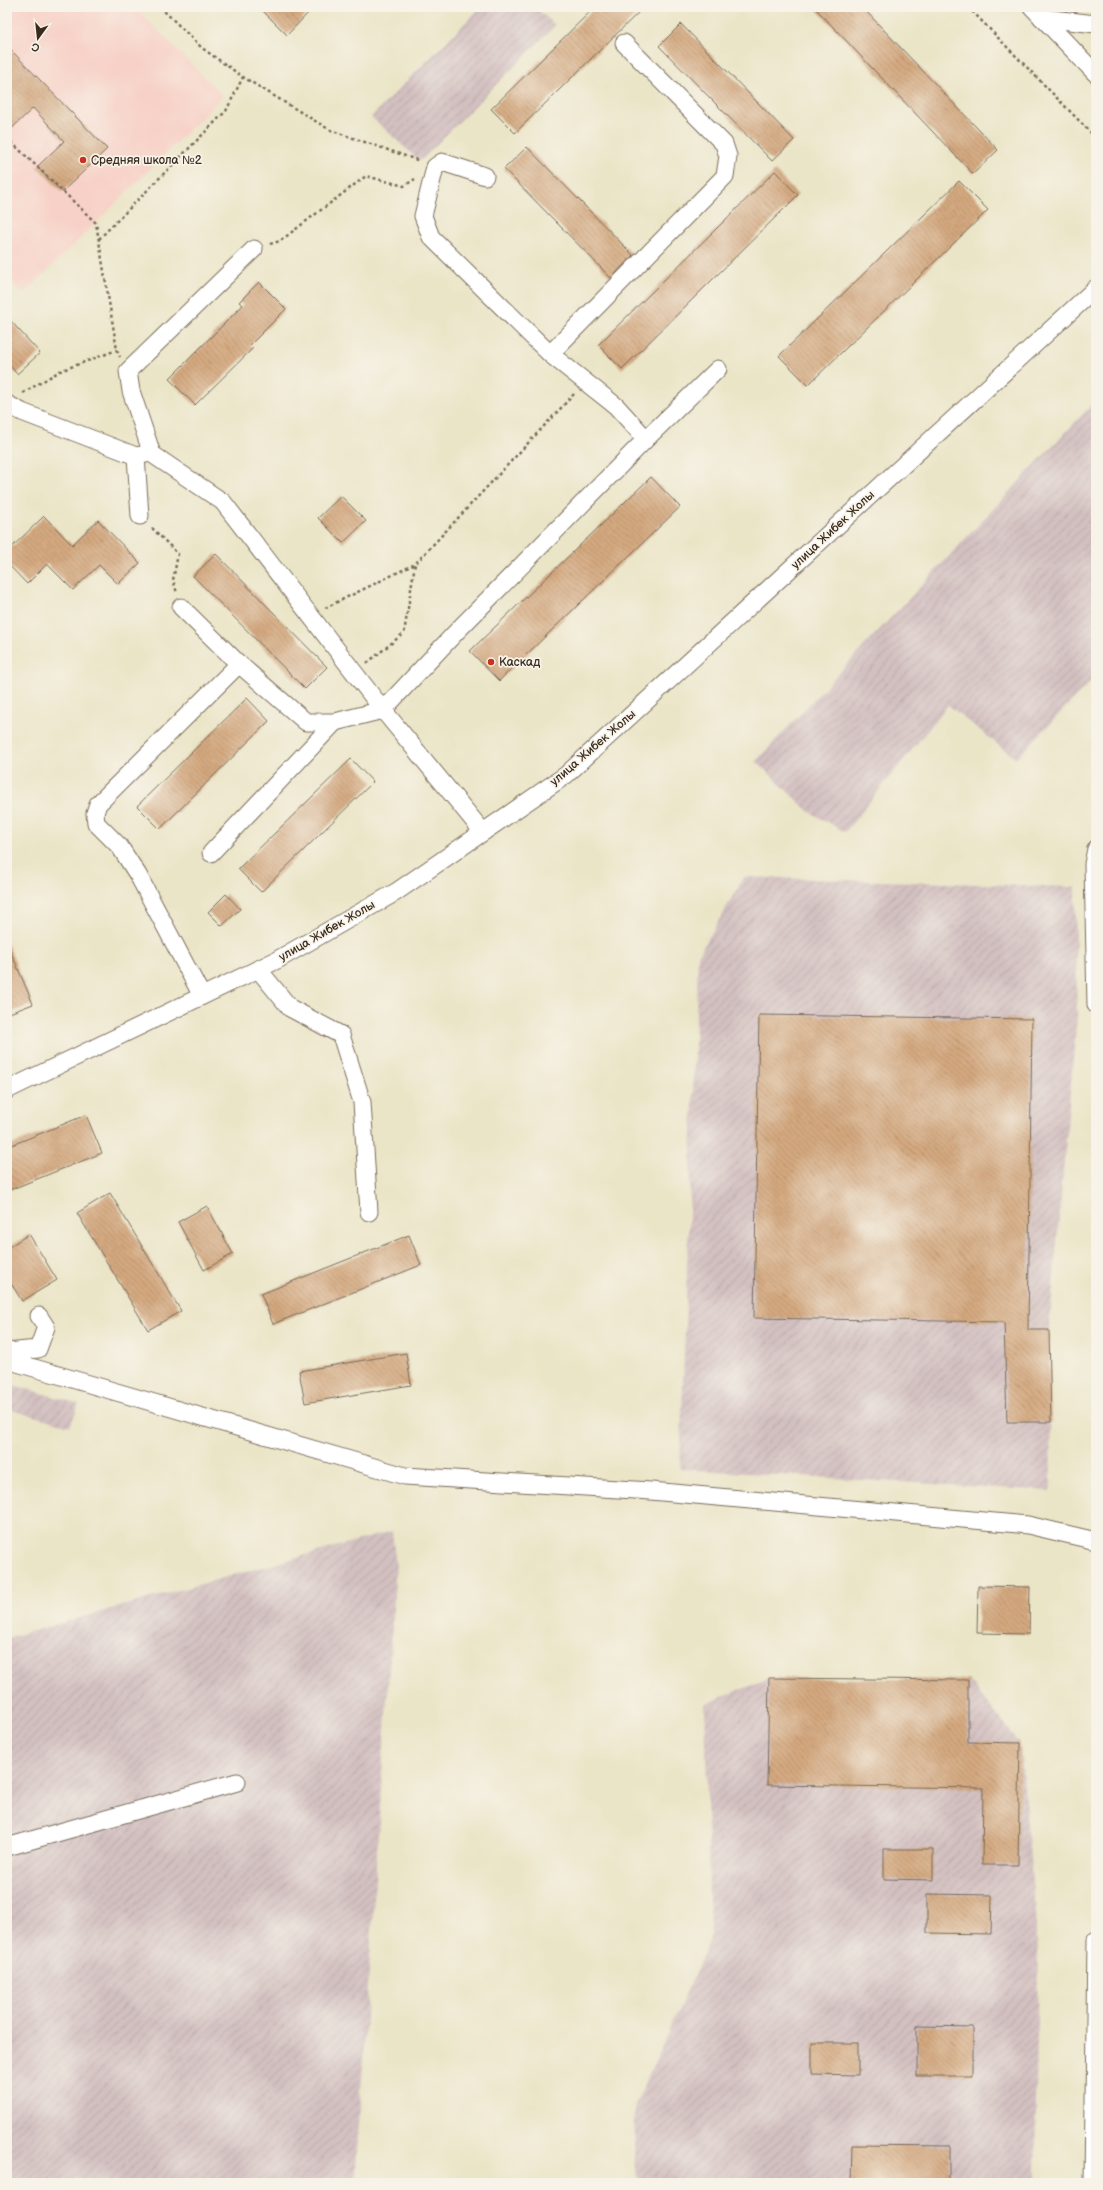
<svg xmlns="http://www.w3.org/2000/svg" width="1103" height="2190" font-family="'Balsamiq Sans',sans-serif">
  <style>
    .built { fill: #f7d1c7 }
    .industrial { fill: url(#industrial-furrows) }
    .building { fill: url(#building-back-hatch) }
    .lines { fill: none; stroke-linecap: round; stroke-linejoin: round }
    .minor-casing { stroke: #796b5a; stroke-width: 19 }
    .path { stroke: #796b5a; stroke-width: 2.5; stroke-dasharray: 3 3; stroke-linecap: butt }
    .minor { stroke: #fff; stroke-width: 17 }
    .poi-dot { fill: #c8321e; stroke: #f7f3e8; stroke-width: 1.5 }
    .labels { text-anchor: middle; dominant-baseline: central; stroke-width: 3.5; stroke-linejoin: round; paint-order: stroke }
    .poi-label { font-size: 12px; fill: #3b2a1e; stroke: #f7f3e8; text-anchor: start }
    .street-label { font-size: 12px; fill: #3b2a1e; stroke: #f7f3e8 }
  </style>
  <defs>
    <pattern id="industrial-furrows" width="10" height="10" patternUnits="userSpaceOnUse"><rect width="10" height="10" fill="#d2bfc0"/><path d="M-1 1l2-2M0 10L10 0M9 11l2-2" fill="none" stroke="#b5a4a5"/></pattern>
    <pattern id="building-back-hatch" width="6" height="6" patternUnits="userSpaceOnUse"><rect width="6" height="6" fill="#d4a980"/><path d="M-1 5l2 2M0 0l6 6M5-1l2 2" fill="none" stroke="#ad8a68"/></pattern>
  </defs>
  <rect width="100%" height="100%" fill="#f7f3e8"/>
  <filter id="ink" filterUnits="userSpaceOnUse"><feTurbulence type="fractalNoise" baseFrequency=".025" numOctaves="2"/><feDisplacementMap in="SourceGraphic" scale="8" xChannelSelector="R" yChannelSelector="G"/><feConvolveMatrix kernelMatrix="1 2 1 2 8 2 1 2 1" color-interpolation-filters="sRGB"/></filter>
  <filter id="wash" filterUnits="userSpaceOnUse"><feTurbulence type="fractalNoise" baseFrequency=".012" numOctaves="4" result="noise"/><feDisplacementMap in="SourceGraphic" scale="16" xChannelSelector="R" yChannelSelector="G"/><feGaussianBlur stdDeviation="0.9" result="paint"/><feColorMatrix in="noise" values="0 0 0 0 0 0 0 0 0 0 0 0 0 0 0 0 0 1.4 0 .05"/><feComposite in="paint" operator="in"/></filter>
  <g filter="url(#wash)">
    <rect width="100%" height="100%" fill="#ebe5c8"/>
    <!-- built -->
    <path class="built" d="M7 7H134L223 96 24 294 7 277Z"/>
    <!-- industrial -->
    <g class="industrial">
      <path d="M481 7H535L555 25 420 161 371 117Z"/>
      <path d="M1096 400V676L1016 759 948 705 845 832 808 811 756 761Z"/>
      <path d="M744 877 1075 887 1077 1016 1049 1330 1051 1491 680 1469 698 956Z"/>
      <path d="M7 1383 79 1404 70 1426 7 1409Z"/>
      <path d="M392 1531 396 1565 355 2183H7V1638Z"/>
      <path d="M769 1678 968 1680 1020 1743 1038 1950 1035 2183H637L634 2159 635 2105 710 1940 705 1704Z"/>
    </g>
    <g id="blocks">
      <!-- building -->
      <g class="building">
        <path d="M259 7H314L287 35Z"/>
        <path d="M595 7H644L515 133 491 109Z"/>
        <path d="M814 7H862L998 150 973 174Z"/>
        <path d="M681 24 794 140 772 161 659 46Z"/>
        <path d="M7 46 107 149 62 192 37 167 64 141 33 108 7 133Z"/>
        <path d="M527 147 633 255 611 278 504 169Z"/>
        <path d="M775 171 798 195 622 369 598 345Z"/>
        <path d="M959 181 988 210 808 385 779 356Z"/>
        <path d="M259 282 286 309 250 345 253 348 195 405 169 379 243 305 239 302Z"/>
        <path d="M7 317 40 353 17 374 7 363Z"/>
        <path d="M651 477 680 507 499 681 470 651Z"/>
        <path d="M341 496 366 521 343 543 318 518Z"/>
        <path d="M44 516 72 545 98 520 140 563 118 584 99 565 73 590 47 564 27 584 7 563V552Z"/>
        <path d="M216 554 327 667 305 689 193 576Z"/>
        <path d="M247 698 269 721 160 829 137 806Z"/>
        <path d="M351 759 373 782 261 892 238 869Z"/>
        <path d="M226 894 240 909 222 926 208 912Z"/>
        <path d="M7 943 33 1004 7 1014Z"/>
        <path d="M759 1015 1032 1019 1028 1330H1049L1051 1422H1007L1004 1322 754 1318Z"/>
        <path d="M86 1115 102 1153 7 1191V1147Z"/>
        <path d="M110 1193 181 1311 148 1330 77 1213Z"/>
        <path d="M207 1206 233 1254 204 1270 178 1222Z"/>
        <path d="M29 1234 57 1280 22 1301 7 1277V1248Z"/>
        <path d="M409 1235 421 1265 273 1324 261 1294Z"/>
        <path d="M406 1353 411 1385 305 1403 299 1371Z"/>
        <path d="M978 1586 1030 1587 1029 1634 977 1633Z"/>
        <path d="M769 1678 968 1680V1742L1020 1743 1018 1865H982L983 1788 767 1785Z"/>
        <path d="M884 1849H933V1880L884 1879Z"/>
        <path d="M927 1894 992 1895 991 1934 927 1933Z"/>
        <path d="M917 2026 973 2027V2076H917Z"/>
        <path d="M812 2043H858V2075L812 2074Z"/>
        <path d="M852 2145 949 2146V2183H851Z"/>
      </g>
    </g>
  </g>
  <g filter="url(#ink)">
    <use href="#blocks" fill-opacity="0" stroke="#796b5a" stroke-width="1"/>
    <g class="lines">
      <!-- minor casing -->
      <g class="minor-casing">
        <g id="minor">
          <path d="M1032 7 1096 74"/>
          <path d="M1042 18 1096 24"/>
          <path d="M485 176 442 162 435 167 423 216 431 237 550 354"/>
          <path d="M254 249 128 371 131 391 152 454 223 502 383 710 458 630 646 439 616 406 550 354 725 176 728 156 724 144 624 43"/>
          <path d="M7 404 22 412 136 456"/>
          <path d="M646 439 718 369"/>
          <path d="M140 516 136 456 146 454"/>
          <path d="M181 607 239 664 306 722H335L383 710 483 832"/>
          <path d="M1096 849 1093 864 1096 1005"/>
          <path d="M211 853 335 722"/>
          <path d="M258 969 290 1008 341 1035 362 1102 369 1212"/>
          <path d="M202 996 138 875 120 847 96 823 95 813 98 804 239 664"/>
          <path d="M7 1090 277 960 396 892 566 775 1096 288"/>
          <path d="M7 1352 38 1349 46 1327 39 1316"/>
          <path d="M7 1360 405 1476 651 1491 1028 1525 1096 1541"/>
          <path d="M7 1847 237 1782"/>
          <path d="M1093 2183 1096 1940"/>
        </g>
      </g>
      <!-- path -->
      <g class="path">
        <path d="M160 7 202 48 243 77 330 130 420 161"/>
        <path d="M968 7 1096 138"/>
        <path d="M7 138 96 223 117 350 120 357"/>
        <path d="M99 239 226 111 243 77"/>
        <path d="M270 244 280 241 366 176 404 186 415 179"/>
        <path d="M23 393 60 371 117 350"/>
        <path d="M152 528 178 554 173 580 177 593"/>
        <path d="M325 608 415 564 574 394"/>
        <path d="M367 663 404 633 415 564"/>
      </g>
      <!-- minor -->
      <use href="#minor" class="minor"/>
    </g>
  </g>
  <!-- markers -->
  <g class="poi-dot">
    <circle cx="83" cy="160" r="4"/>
    <circle cx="491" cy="662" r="4"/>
  </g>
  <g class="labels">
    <!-- poi labels -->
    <g class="poi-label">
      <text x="91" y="160">Средняя школа №2</text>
      <text x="499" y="662">Каскад</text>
    </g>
    <!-- street labels -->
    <g class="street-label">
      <text transform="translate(833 530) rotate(-43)">улица Жибек Жолы</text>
      <text transform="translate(593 748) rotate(-41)">улица Жибек Жолы</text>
      <text transform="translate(327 931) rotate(-30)">улица Жибек Жолы</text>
    </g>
  </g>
  <!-- margin -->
  <rect width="1103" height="2190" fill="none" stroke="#f7f3e8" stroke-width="24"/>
  <!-- north arrow -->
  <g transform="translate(38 38) rotate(195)" stroke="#f7f3e8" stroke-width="3" paint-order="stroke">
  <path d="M0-3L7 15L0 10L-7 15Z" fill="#3b2a1e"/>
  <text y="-6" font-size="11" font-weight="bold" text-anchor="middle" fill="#3b2a1e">С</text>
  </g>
</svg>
